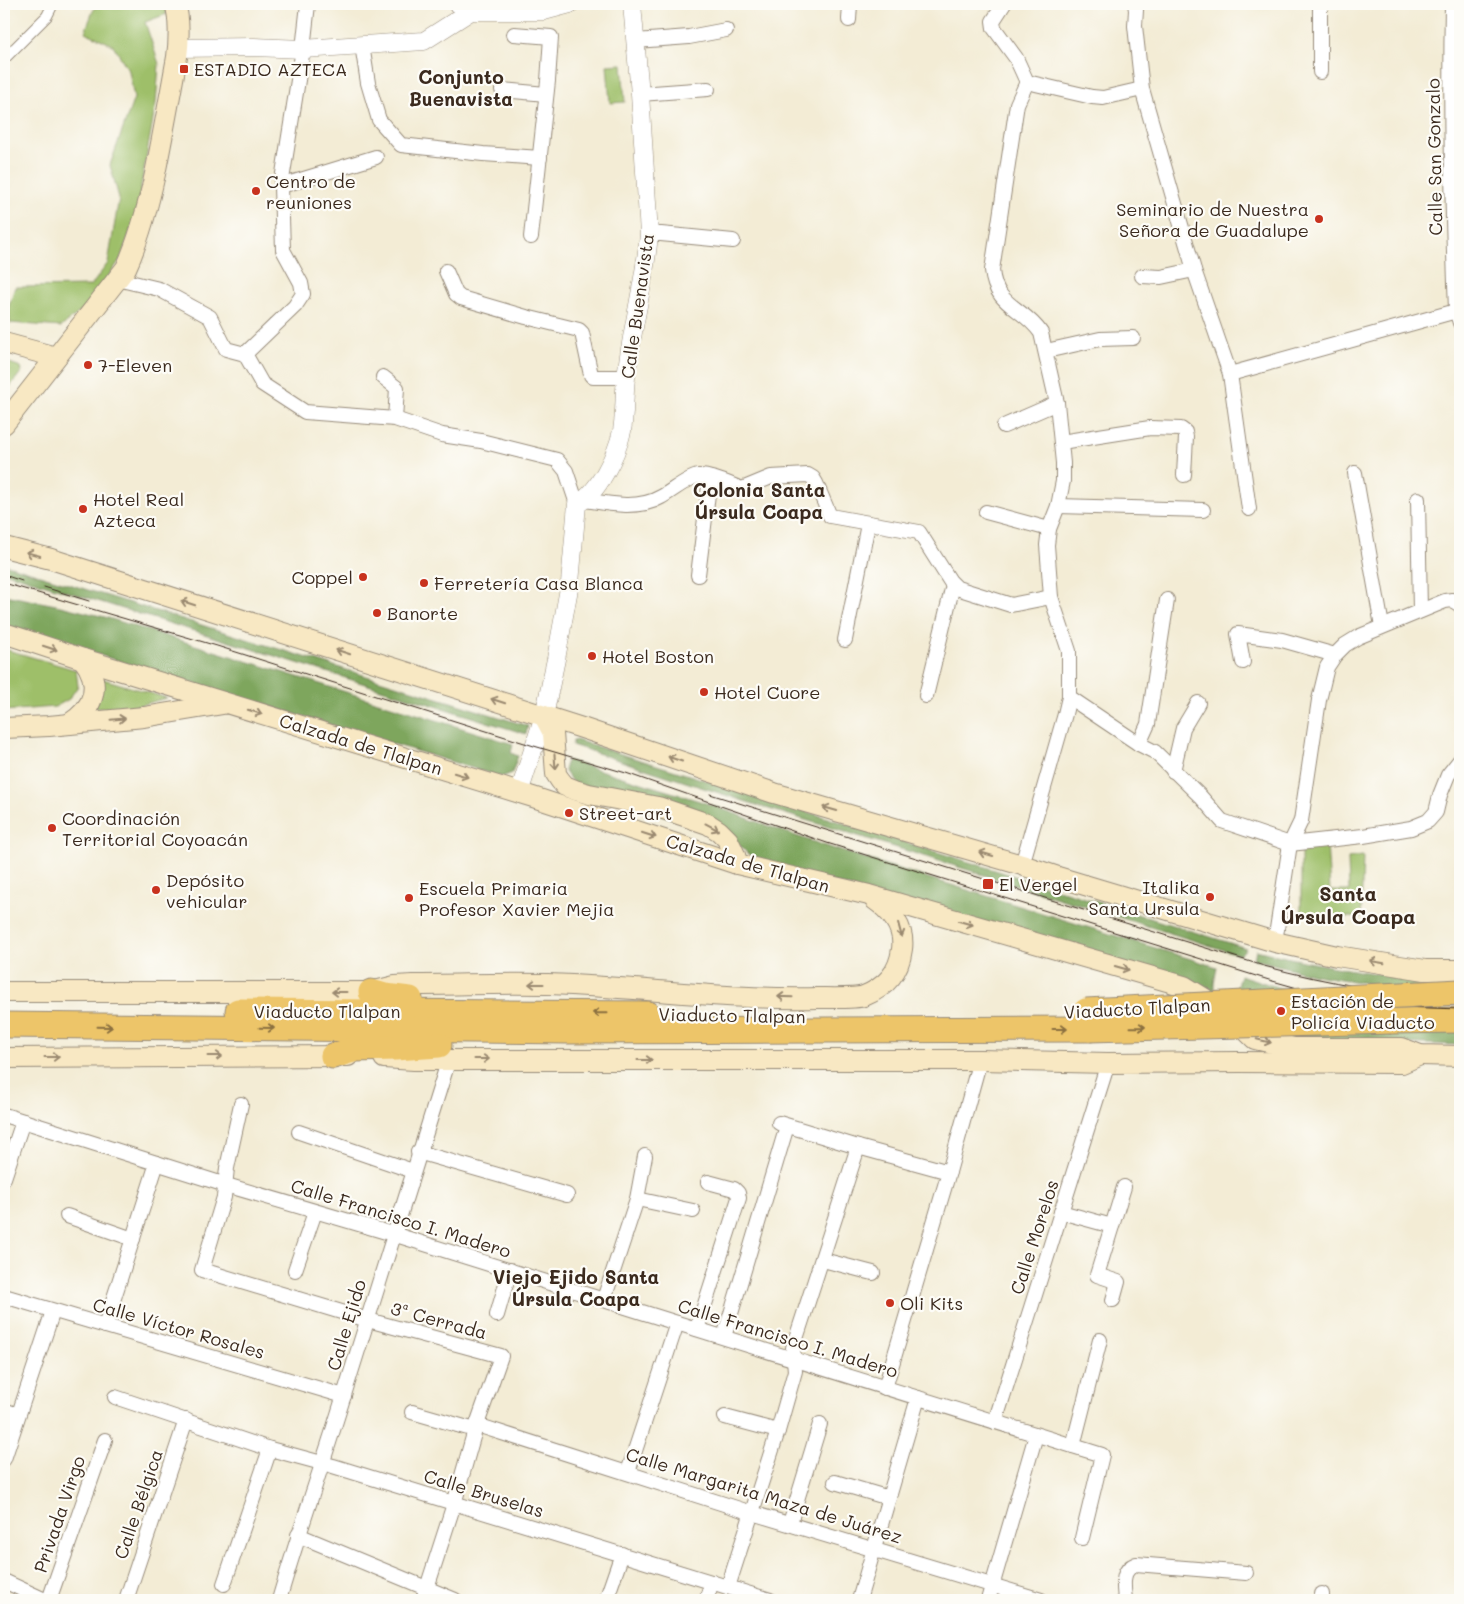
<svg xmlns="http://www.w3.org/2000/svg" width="1464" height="1604" font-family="Mali,sans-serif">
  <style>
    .green { fill: #9ebf69; stroke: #6c7444 }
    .forest { fill: #7ea65d; stroke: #5c683e }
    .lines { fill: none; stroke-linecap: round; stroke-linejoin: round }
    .pedestrian-casing { stroke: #978b7a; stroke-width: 12 }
    .minor-casing { stroke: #978b7a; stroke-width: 16 }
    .tertiary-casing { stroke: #978b7a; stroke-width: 19 }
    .secondary-casing { stroke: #978b7a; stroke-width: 22 }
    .motorway-casing { stroke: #978b7a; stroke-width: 27 }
    .pedestrian { stroke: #fff; stroke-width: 10 }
    .minor { stroke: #fff; stroke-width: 14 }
    .tertiary { stroke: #fff; stroke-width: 18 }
    .secondary { stroke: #f8e8c3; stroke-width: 20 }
    .motorway { stroke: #edc569; stroke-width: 25 }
    .tram { stroke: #3b2a1e; stroke-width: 1 }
    .motorway-bridge-casing { stroke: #978b7a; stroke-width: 27; stroke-linecap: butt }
    .motorway-bridge { stroke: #edc569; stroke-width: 25 }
    .oneway { stroke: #9a8970 }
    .oneway2 { stroke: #8b7040 }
    .poi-dot { fill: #c8321e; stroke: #fdfcf7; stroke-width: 2 }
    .labels { text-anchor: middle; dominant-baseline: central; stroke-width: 4.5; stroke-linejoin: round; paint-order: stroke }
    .poi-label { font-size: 18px; fill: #3b2a1e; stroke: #fdfcf7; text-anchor: start }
    .street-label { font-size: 18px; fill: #3b2a1e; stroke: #fdfcf7 }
    .neighbourhood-label { font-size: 19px; font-weight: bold; fill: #3b2a1e; stroke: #fdfcf7 }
    .quarter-label { font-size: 20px; font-weight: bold; fill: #3b2a1e; stroke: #fdfcf7 }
  </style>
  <rect width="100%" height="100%" fill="#fdfcf7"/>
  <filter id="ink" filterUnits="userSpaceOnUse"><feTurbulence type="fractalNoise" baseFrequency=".02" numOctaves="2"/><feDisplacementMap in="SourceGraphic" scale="10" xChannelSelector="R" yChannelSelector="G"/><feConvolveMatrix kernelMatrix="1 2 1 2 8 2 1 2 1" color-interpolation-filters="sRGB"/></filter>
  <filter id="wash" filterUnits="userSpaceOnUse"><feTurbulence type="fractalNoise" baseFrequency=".0096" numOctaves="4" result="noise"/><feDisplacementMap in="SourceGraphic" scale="20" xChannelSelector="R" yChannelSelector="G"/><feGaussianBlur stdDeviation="1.12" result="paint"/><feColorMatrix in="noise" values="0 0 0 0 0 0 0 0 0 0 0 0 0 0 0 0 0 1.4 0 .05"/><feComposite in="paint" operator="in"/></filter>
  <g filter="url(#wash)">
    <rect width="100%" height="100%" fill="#f3ecd5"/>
    <!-- green -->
    <g class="green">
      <path d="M98 4H166L167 14 145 22 159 64 156 103 136 214 120 260 86 307 61 327 10 323 9 305 15 287 91 286 108 263 119 198 110 165 134 98 129 71 113 45 85 32 93 11Z"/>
      <path d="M622 64 625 102 610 103 607 65Z"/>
      <path d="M4 361 21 367 22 371 4 394Z"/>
      <path d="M4 649 76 670 78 686 69 699 55 707 4 711Z"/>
      <path d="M103 679 167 698 125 709 95 708Z"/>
      <path d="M1327 843 1330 891H1349L1348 858 1363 856 1361 918 1301 913V844Z"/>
    </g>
    <!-- forest -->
    <g class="forest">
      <path d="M4 564 528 726 526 734 4 572Z"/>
      <path d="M4 595 56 605 105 617 513 744 511 753 518 756 512 773 502 777 4 626Z"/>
      <path d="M576 740 1246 948 1240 955 888 845 756 805 572 745 573 741Z"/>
      <path d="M567 760 703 802 793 835 841 851 1217 967 1214 984V997L756 859 748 854 733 839 574 785 564 770Z"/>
      <path d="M1256 950C1322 967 1392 978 1460 981L1421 992 1315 975 1254 959Z"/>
      <path d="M1240 975 1280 988 1360 1004 1393 1009 1460 1028V1045L1290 1040 1233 1001Z"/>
    </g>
  </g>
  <g filter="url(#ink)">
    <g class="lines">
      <!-- pedestrian casing -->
      <g class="pedestrian-casing">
        <path id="pedestrian" d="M4 59 47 16 53 4"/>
      </g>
      <!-- minor casing -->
      <g class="minor-casing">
        <g id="minor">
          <path d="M455 4 471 11"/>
          <path d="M1004 4 993 21 994 28 1016 58 1027 82 1017 104 992 270C995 307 1024 307 1041 333L1057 403 1063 463V481L1058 506 1049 529 1047 545 1051 597 1069 651V697L1065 714 1022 865"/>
          <path d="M1135 4 1136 10 1135 26 1142 89 1194 270 1230 374 1249 509"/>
          <path d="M1452 4C1450 106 1452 208 1456 310L1460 323"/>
          <path d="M849 20 850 4"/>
          <path d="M514 34 551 37 548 81 531 237"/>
          <path d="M636 41 689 37 726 30"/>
          <path d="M362 45 368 83 379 120 401 145 483 154 540 158"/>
          <path d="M1320 72V4"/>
          <path d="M1027 82 1092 97 1103 98 1142 89"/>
          <path d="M502 90 546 94"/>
          <path d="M640 94 708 89"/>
          <path d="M281 186 376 157"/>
          <path d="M649 234H661L733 241"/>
          <path d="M446 271 456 294 461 298 526 317 579 330 582 333 591 375 593 377H626"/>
          <path d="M1142 276 1161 277 1194 270"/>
          <path d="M117 279 159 289 210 317 226 349 245 354 262 384 305 412 395 419 442 435 481 441 557 460 566 471 577 504"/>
          <path d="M1046 351 1100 339 1133 338"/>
          <path d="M245 354 295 306 303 294 301 283 283 250 281 186 303 49 308 4"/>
          <path d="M1230 374 1460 310"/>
          <path d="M383 377 397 388 395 419"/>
          <path d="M1004 426 1057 403"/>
          <path d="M1061 442 1150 428 1181 429 1185 432 1186 437 1184 475"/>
          <path d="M1355 473 1382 626"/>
          <path d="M1418 499 1420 611"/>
          <path d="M585 500C609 504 639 510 661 497 671 492 687 478 698 476 709 475 731 485 742 489L771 477 808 475 813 478 816 483 830 516 919 532 950 581 957 588 1011 605 1051 597"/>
          <path d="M1058 506 1203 510"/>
          <path d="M986 512 1049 529"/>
          <path d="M698 575 710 478"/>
          <path d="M845 640 868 524"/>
          <path d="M1243 662 1238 634 1282 640 1335 655"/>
          <path d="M926 696 953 585"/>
          <path d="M1069 697 1139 744 1155 752 1201 797 1222 821 1290 844 1363 836 1411 828 1428 821 1436 812 1440 795 1448 775 1460 760"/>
          <path d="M1139 744 1148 724 1167 600"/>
          <path d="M1173 771 1183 728 1198 703"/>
          <path d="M1275 942 1290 844 1301 821 1319 700 1327 667 1335 655 1345 645 1358 637 1445 601 1452 600 1460 605"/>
          <path d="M241 1104 227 1168 224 1197 202 1270 368 1320 501 1356 475 1430 454 1504 423 1600"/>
          <path d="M4 1115 226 1185 393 1234 677 1323 1102 1455 1082 1538"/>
          <path d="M779 1123 858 1147 949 1172"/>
          <path d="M299 1132 413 1171"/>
          <path d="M418 1152 567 1195"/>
          <path d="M4 1178 23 1121"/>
          <path d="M637 1199 693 1211"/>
          <path d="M1061 1212 1112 1226"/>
          <path d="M67 1216 133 1239"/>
          <path d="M823 1260 873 1273"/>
          <path d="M295 1270 315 1212"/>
          <path d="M4 1296 344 1396"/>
          <path d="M604 1299 637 1199 645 1156"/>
          <path d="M1113 1300 1118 1282 1097 1275 1124 1187"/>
          <path d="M497 1315 510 1270"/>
          <path d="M105 1326 157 1163"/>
          <path d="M697 1329 739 1198 738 1193 734 1189 708 1182"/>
          <path d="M724 1337 787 1126"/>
          <path d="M885 1388 949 1172 980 1060"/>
          <path d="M115 1397 270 1449 333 1466 770 1600"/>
          <path d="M4 1410 18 1415"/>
          <path d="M412 1412 475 1430"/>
          <path d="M725 1417 778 1431"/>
          <path d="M995 1422 1108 1063"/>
          <path d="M477 1425 752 1513 1041 1600"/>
          <path d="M1073 1446 1100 1340"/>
          <path d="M4 1459 53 1311"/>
          <path d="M628 1472 677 1323"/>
          <path d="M835 1482 889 1498"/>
          <path d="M790 1523 820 1424"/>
          <path d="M298 1535 455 1600"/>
          <path d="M4 1581 45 1600"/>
          <path d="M224 1584 270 1449"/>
          <path d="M728 1587 778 1431 795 1371 793 1348 858 1147"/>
          <path d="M49 1600 105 1440"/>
          <path d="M126 1600 186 1420"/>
          <path d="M279 1600C299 1531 323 1464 344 1395 380 1283 413 1171 449 1059"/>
          <path d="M606 1600 622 1554"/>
          <path d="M706 1600 712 1582"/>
          <path d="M859 1600 918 1398"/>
          <path d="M988 1600 1036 1435"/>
          <path d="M1125 1600C1124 1586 1120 1570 1136 1564L1246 1573"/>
          <path d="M1322 1600V1594"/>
        </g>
      </g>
      <!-- tertiary casing -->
      <g class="tertiary-casing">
        <g id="tertiary">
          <path d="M178 48 254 47 303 49 424 41 471 11H544L570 4"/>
          <path d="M519 793 544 716 556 659 570 583 577 504C598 494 617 454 622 431 625 414 624 395 626 378 631 330 645 283 649 234L640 94 632 4"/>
        </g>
      </g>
      <!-- secondary casing -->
      <g class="secondary-casing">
        <g id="secondary">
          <path d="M4 343 56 357"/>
          <path d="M4 424 126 268C140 238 148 206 155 174 163 135 170 96 177 57 179 42 180 18 175 4"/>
          <path d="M4 547 51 559 582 728 774 793 1022 865 1058 877 1275 942 1337 956 1425 970H1460"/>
          <path d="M4 633 83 659 533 797 737 864 869 895 1184 986 1228 1013 1255 1039 1294 1048H1402L1420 1055 1460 1056"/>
          <path d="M544 716 553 733 556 774 560 780 565 786 575 790 589 794 658 807 708 824 719 831 728 840 735 855 737 864"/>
          <path d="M69 724C95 708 102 684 83 659"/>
          <path d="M4 728 49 726 144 717 223 704"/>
          <path d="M4 992H371L395 986 413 985C466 985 519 982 572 985 654 989 736 1000 818 998 829 998 855 999 864 996 886 987 899 973 902 949 905 927 891 911 874 899"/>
          <path d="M4 1058 348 1056"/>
          <path d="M384 1058 414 1060H980L1108 1063 1239 1062 1402 1063 1420 1055"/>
        </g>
      </g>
      <!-- motorway casing -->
      <g class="motorway-casing">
        <g id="motorway">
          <path d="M371 992 385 996 410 999"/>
          <path d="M238 1011 648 1014"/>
          <path d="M1391 1021 1460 1020"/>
          <path d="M4 1025 569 1031 1090 1029"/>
          <path d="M333 1056 356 1049 395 1048 439 1045"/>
        </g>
      </g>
      <!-- pedestrian -->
      <use href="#pedestrian" class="pedestrian"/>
      <!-- minor -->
      <use href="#minor" class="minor"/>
      <!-- tertiary -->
      <use href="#tertiary" class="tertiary"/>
      <!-- secondary -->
      <use href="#secondary" class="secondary"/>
      <!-- motorway -->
      <use href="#motorway" class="motorway"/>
      <!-- tram -->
      <g class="tram">
        <path d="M4 575 22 581"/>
        <path d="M4 583 217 646 534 746 626 773 827 843 1269 980 1301 989 1400 1007 1460 1009"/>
        <path d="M44 587 89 601"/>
        <path d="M710 794 1264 966C1328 983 1394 994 1460 1000"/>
      </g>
      <!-- motorway-bridge casing -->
      <g class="motorway-bridge-casing">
        <g id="motorway-bridge">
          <path d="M1086 1011 1460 992"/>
          <path d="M1090 1029 1391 1021"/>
        </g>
      </g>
      <!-- motorway-bridge -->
      <use href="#motorway-bridge" class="motorway-bridge"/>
    </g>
    <!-- one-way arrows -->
    <defs><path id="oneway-shaft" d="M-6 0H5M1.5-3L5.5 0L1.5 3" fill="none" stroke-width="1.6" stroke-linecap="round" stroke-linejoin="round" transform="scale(1.25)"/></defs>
    <g class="oneway">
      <use href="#oneway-shaft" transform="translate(33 554) rotate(-165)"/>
      <use href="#oneway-shaft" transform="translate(188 603) rotate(-162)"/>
      <use href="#oneway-shaft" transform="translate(50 648) rotate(18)"/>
      <use href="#oneway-shaft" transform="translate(343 652) rotate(-162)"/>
      <use href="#oneway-shaft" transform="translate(498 701) rotate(-162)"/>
      <use href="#oneway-shaft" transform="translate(255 712) rotate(17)"/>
      <use href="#oneway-shaft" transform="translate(118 719) rotate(-5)"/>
      <use href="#oneway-shaft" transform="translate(675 759) rotate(-161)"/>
      <use href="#oneway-shaft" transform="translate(555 762) rotate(86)"/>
      <use href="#oneway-shaft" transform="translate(461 775) rotate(17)"/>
      <use href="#oneway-shaft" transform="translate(830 809) rotate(-164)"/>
      <use href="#oneway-shaft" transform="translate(712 827) rotate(28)"/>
      <use href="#oneway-shaft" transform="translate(649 835) rotate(18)"/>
      <use href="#oneway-shaft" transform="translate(986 854) rotate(-164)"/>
      <use href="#oneway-shaft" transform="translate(966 923) rotate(16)"/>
      <use href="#oneway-shaft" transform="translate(900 930) rotate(75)"/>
      <use href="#oneway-shaft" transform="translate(1377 962) rotate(-171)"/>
      <use href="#oneway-shaft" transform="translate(1122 968) rotate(16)"/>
      <use href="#oneway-shaft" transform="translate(536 984) rotate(180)"/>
      <use href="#oneway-shaft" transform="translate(339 992) rotate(-180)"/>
      <use href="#oneway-shaft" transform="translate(785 997) rotate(-178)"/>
      <use href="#oneway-shaft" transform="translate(1264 1041) rotate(13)"/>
      <use href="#oneway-shaft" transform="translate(215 1056)"/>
      <use href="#oneway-shaft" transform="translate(52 1057)"/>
      <use href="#oneway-shaft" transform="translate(482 1059)"/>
      <use href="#oneway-shaft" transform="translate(645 1060)"/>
    </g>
    <g class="oneway2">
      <use href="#oneway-shaft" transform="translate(600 1013) rotate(-179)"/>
      <use href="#oneway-shaft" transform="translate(105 1027) rotate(1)"/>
      <use href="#oneway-shaft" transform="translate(1138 1027) rotate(-1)"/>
      <use href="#oneway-shaft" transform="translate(267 1028) rotate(1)"/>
      <use href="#oneway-shaft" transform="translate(1060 1029)"/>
    </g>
  </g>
  <!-- markers -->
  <g class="poi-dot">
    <rect x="179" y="64" width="10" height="10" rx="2.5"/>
    <circle cx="256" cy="191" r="5"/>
    <circle cx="1319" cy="219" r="5"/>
    <circle cx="88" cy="365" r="5"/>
    <circle cx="83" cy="509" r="5"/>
    <circle cx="363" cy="577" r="5"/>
    <circle cx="424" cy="583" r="5"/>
    <circle cx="377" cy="613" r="5"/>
    <circle cx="592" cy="656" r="5"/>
    <circle cx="704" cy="692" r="5"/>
    <circle cx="569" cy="813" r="5"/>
    <circle cx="52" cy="828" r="5"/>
    <rect x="982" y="878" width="12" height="12" rx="2.5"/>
    <circle cx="156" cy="890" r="5"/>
    <circle cx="1210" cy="897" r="5"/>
    <circle cx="409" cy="898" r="5"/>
    <circle cx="1281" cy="1011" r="5"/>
    <circle cx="890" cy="1303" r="5"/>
  </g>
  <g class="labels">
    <!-- poi labels -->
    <g class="poi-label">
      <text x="194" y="69">ESTADIO AZTECA</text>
      <text x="266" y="181">Centro de<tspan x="266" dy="21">reuniones</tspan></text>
      <text x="1309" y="209" text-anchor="end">Seminario de Nuestra<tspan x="1309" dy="21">Señora de Guadalupe</tspan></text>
      <text x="98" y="365">7-Eleven</text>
      <text x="93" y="499">Hotel Real<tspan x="93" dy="21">Azteca</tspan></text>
      <text x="353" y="577" text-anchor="end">Coppel</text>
      <text x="434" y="583">Ferretería Casa Blanca</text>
      <text x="387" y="613">Banorte</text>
      <text x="602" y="656">Hotel Boston</text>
      <text x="714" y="692">Hotel Cuore</text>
      <text x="579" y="813">Street-art</text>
      <text x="62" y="818">Coordinación<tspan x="62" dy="21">Territorial Coyoacán</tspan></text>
      <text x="166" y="880">Depósito<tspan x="166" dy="21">vehicular</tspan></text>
      <text x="999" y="884">El Vergel</text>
      <text x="1200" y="887" text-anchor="end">Italika<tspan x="1200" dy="21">Santa Ursula</tspan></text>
      <text x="419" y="888">Escuela Primaria<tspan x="419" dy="21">Profesor Xavier Mejia</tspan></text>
      <text x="1291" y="1001">Estación de<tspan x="1291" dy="21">Policía Viaducto</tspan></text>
      <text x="900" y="1303">Oli Kits</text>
    </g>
    <!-- street labels -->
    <g class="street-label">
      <text transform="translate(1434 157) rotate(-91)">Calle San Gonzalo</text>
      <text transform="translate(637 306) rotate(-82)">Calle Buenavista</text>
      <text transform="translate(361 744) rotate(17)">Calzada de Tlalpan</text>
      <text transform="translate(748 863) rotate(16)">Calzada de Tlalpan</text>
      <text transform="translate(1137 1008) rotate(-3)">Viaducto Tlalpan</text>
      <text x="327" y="1011">Viaducto Tlalpan</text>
      <text transform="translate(732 1015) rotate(1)">Viaducto Tlalpan</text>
      <text transform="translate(401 1218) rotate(17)">Calle Francisco I. Madero</text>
      <text transform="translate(1034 1237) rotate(-72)">Calle Morelos</text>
      <text transform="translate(439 1320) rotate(15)">3ª Cerrada</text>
      <text transform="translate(346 1325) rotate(-73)">Calle Ejido</text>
      <text transform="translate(179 1328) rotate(16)">Calle Víctor Rosales</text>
      <text transform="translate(788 1338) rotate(17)">Calle Francisco I. Madero</text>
      <text transform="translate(484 1493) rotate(17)">Calle Bruselas</text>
      <text transform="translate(764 1495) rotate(17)">Calle Margarita Maza de Juárez</text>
      <text transform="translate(138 1504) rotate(-71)">Calle Bélgica</text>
      <text transform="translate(59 1514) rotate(-71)">Privada Virgo</text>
    </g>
    <!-- neighbourhood labels -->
    <g class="neighbourhood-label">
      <text x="461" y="76">Conjunto<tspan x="461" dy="22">Buenavista</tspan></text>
      <text x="759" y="489">Colonia Santa<tspan x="759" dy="22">Úrsula Coapa</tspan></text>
      <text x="576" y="1276">Viejo Ejido Santa<tspan x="576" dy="22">Úrsula Coapa</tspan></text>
    </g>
    <!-- quarter labels -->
    <g class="quarter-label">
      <text x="1348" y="893">Santa<tspan x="1348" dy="23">Úrsula Coapa</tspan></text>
    </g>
  </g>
  <!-- margin -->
  <rect width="1464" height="1604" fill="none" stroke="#fdfcf7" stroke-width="20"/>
</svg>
